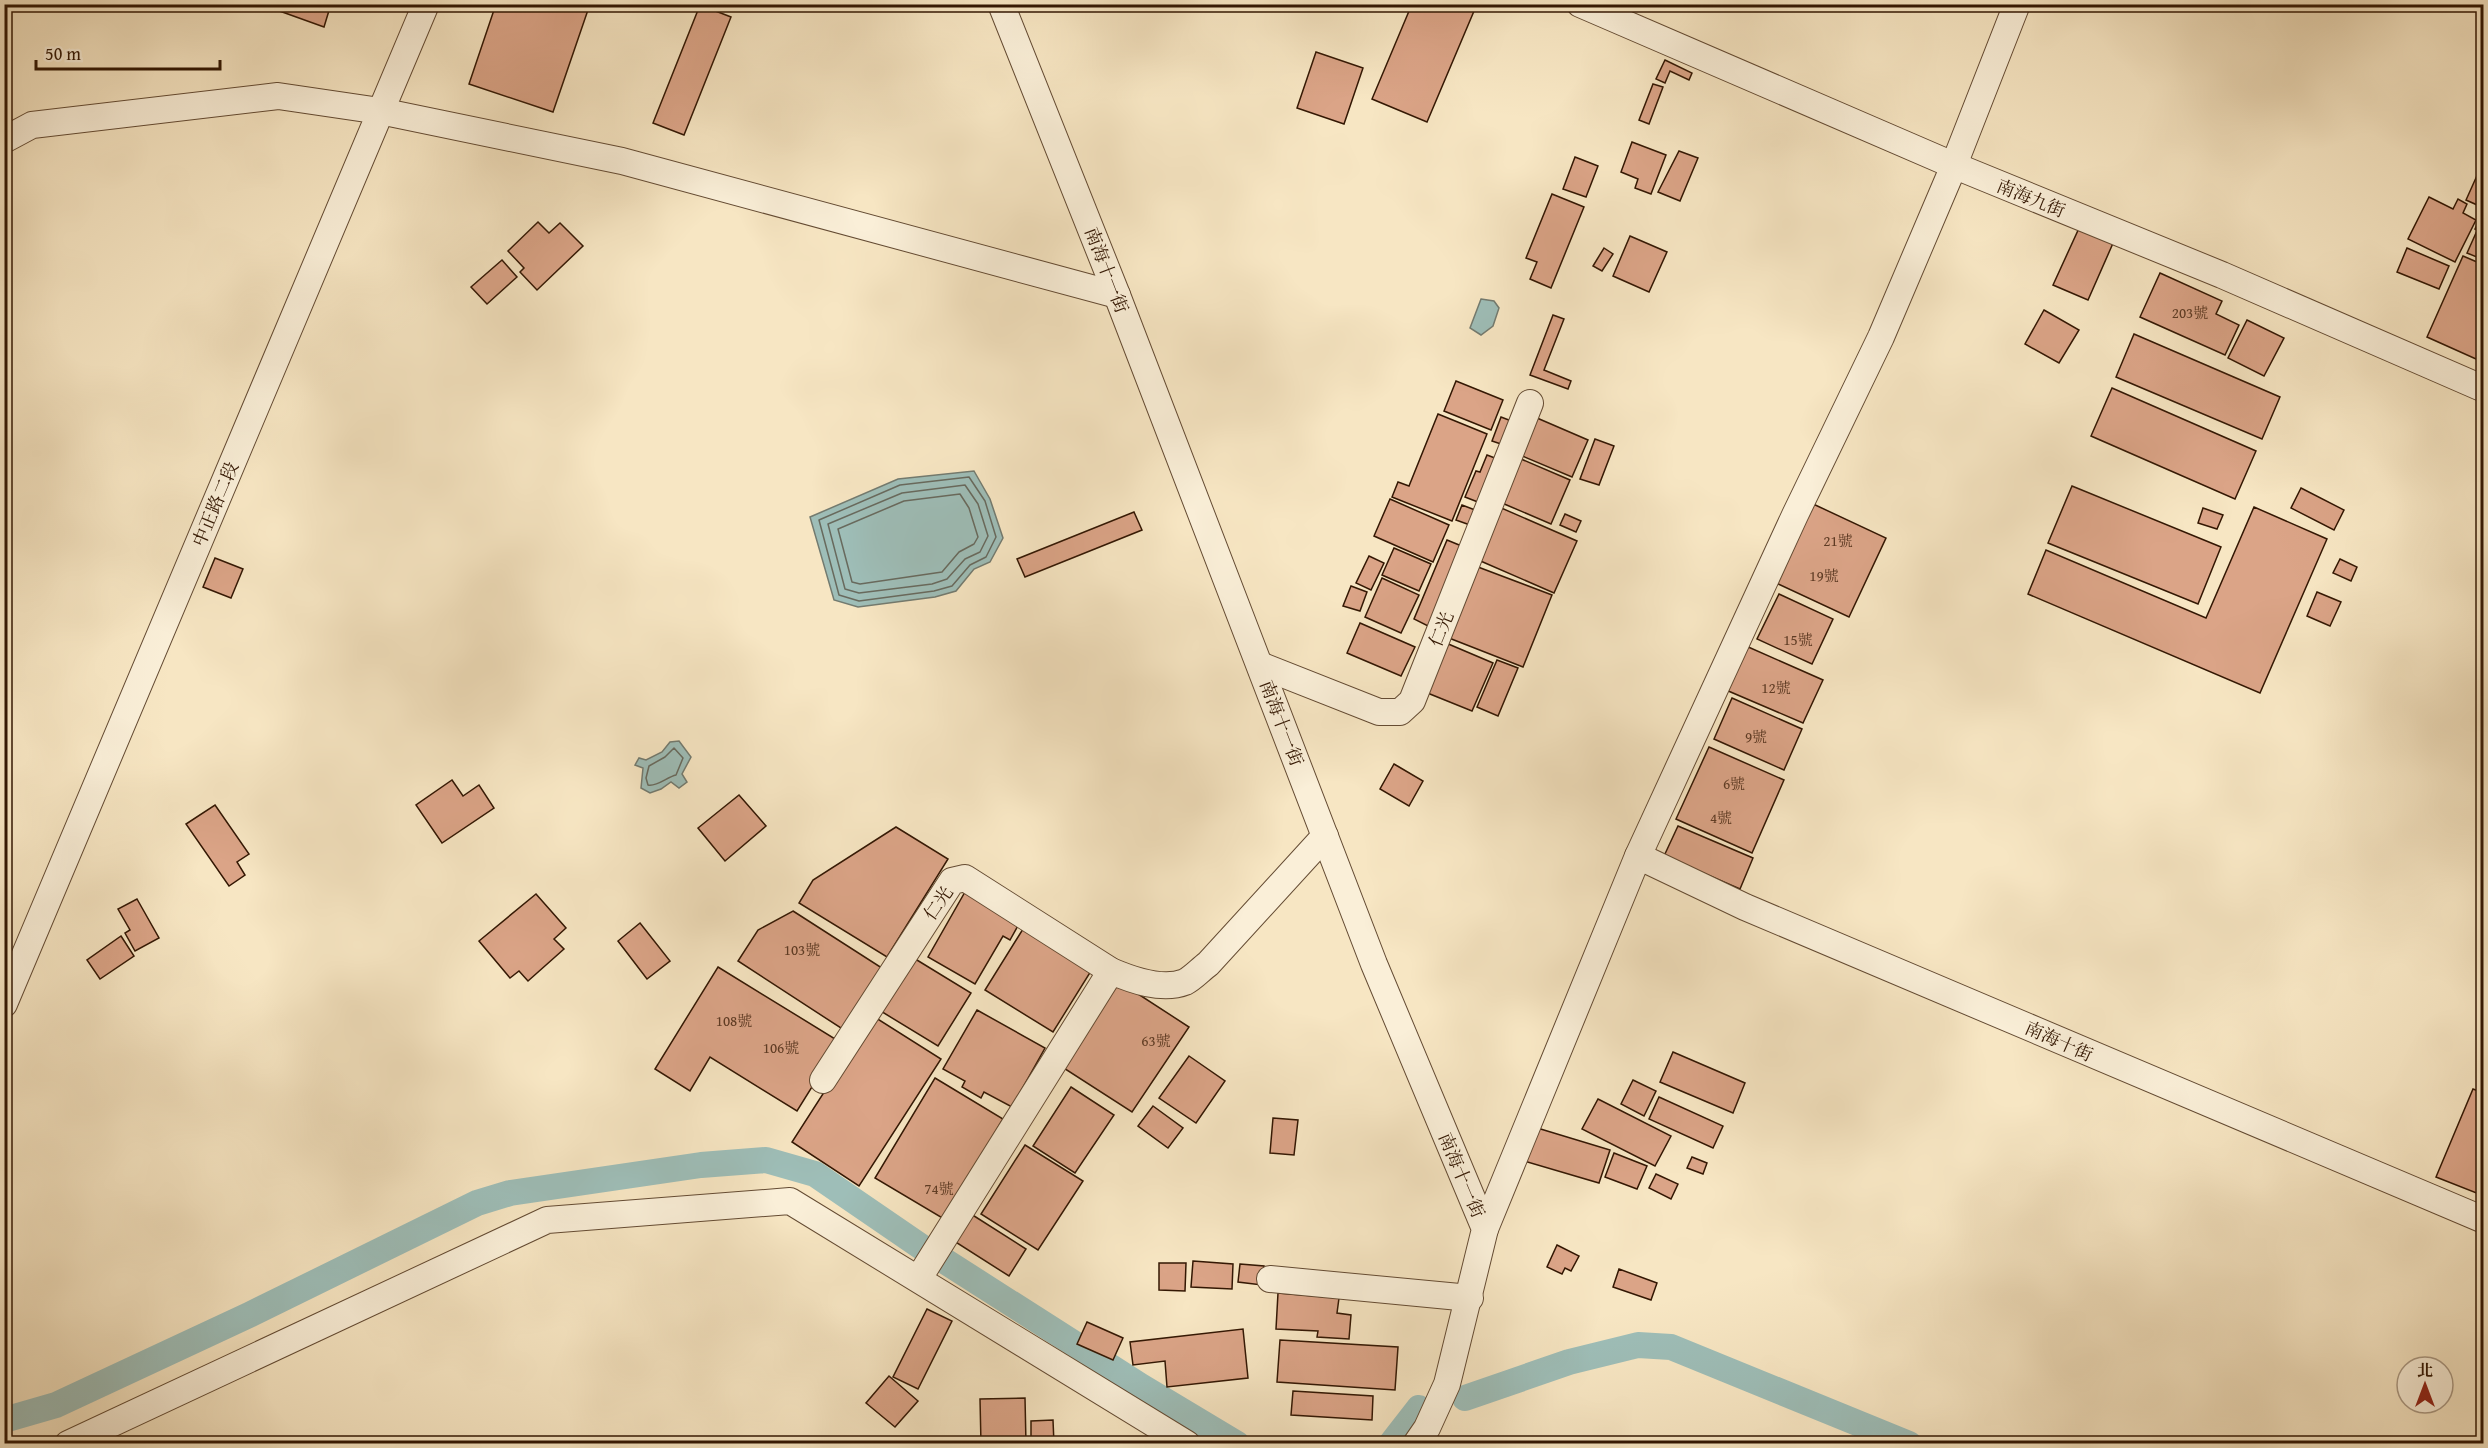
<svg xmlns="http://www.w3.org/2000/svg" width="2488" height="1448" font-family="'Gentium Book Plus','Noto Serif TC',serif">
  <style>
    .water { fill: #9ebeb8; stroke: #737b70; stroke-width: 1.5 }
    .lines { fill: none; stroke-linecap: round; stroke-linejoin: round }
    .shore { stroke: #686a5e; stroke-width: 1.5 }
    .canal { stroke: #9ebeb8; stroke-width: 26 }
    .building { fill: #dba487; stroke: #331703; stroke-width: 1.5 }
    .minor-casing { stroke: #644b33; stroke-width: 28 }
    .minor { stroke: #faefd8; stroke-width: 26 }
    .labels { text-anchor: middle; dominant-baseline: central; stroke-width: 6; stroke-linejoin: round; paint-order: stroke }
    .number-label { font-size: 15px; fill: #5d3a24 }
    .street-label { font-size: 18px; fill: #331703; stroke: #faefd8 }
  </style>
  <rect width="100%" height="100%" fill="#f7e6c3"/>
  <filter id="stains"><feTurbulence type="fractalNoise" baseFrequency=".00333" numOctaves="4"/><feColorMatrix values="0 0 0 0 .2 0 0 0 0 .09 0 0 0 0 .02 0 0 0 .5 -.17"/></filter>
  <radialGradient id="worn" r=".72"><stop offset=".6" stop-color="#630" stop-opacity="0"/><stop offset="1" stop-color="#630" stop-opacity=".3"/></radialGradient>
  <!-- water -->
  <g class="water">
    <path d="M1481 299 1494 301 1499 308 1493 326 1481 335 1470 328Z"/>
    <path d="M974 471 990 499 1003 538 990 562 974 569 956 591 935 597 858 607 834 600 810 517 898 479Z"/>
    <path d="M679 741 691 757 682 774 687 782 679 788 671 782 661 789 650 793 641 788 643 768 635 765 639 758 646 760 662 752 670 742Z"/>
  </g>
  <g class="lines">
    <!-- shore -->
    <g class="shore">
      <path d="M969 477 985 501 996 537 986 557 970 565 952 586 934 591 859 601 839 595 819 520 900 485Z"/>
      <path d="M965 485 978 504 988 536 980 552 965 559 947 579 932 584 859 593 845 589 828 524 902 493Z"/>
      <path d="M960 494 969 508 978 537 974 544 959 552 942 572 860 584 852 582 838 529 904 501Z"/>
      <path d="M674 748 683 758 676 775C667 777 657 787 648 785L646 778 649 766 665 757Z"/>
    </g>
    <!-- canal -->
    <g class="canal">
      <path d="M940 1258 1142 1387 1237 1444"/>
      <path d="M1465 1398 1569 1362 1638 1345 1671 1347 1909 1444"/>
      <path d="M4 1420 56 1405 249 1315 477 1203 510 1193 701 1165 766 1160 815 1174 923 1248"/>
      <path d="M1391 1444 1419 1408"/>
    </g>
  </g>
  <!-- building -->
  <g class="building">
    <path d="M260 4H331L324 27Z"/>
    <path d="M496 4H590L553 112 469 84Z"/>
    <path d="M1412 4H1477L1427 122 1372 99Z"/>
    <path d="M700 5 731 17 684 135 653 123Z"/>
    <path d="M1316 52 1363 68 1344 124 1297 108Z"/>
    <path d="M1665 60 1692 73 1689 80 1670 71 1665 83 1656 79Z"/>
    <path d="M1653 84 1663 87 1649 124 1639 120Z"/>
    <path d="M1632 142 1666 155 1651 194 1635 188 1638 179 1621 172Z"/>
    <path d="M1679 151 1698 158 1680 201 1658 192Z"/>
    <path d="M1575 157 1598 166 1586 197 1563 189Z"/>
    <path d="M2484 160V208L2466 200Z"/>
    <path d="M1552 194 1584 207 1551 288 1530 279 1537 262 1526 258Z"/>
    <path d="M2429 197 2453 209 2458 199 2467 204 2463 213 2476 220 2455 262 2408 239Z"/>
    <path d="M2484 209V232L2475 229Z"/>
    <path d="M538 222 549 233 560 223 583 246 537 290 520 272 524 268 508 251Z"/>
    <path d="M2080 226 2114 241 2088 300 2053 285Z"/>
    <path d="M2476 233 2484 236V260L2467 253Z"/>
    <path d="M1630 236 1667 252 1649 292 1613 276Z"/>
    <path d="M1604 248 1613 254 1602 271 1593 266Z"/>
    <path d="M2407 248 2449 266 2439 289 2397 272Z"/>
    <path d="M2463 256 2484 265V343L2476 359 2427 337Z"/>
    <path d="M502 260 517 277 487 304 471 287Z"/>
    <path d="M2160 273 2222 301 2216 314 2239 325 2225 355 2140 317Z"/>
    <path d="M2044 310 2079 330 2059 363 2025 344Z"/>
    <path d="M1553 315 1564 319 1544 370 1571 381 1568 389 1530 375Z"/>
    <path d="M2247 320 2284 338 2264 376 2228 358Z"/>
    <path d="M2134 334 2280 397 2262 439 2116 377Z"/>
    <path d="M1456 381 1503 400 1491 430 1444 411Z"/>
    <path d="M2112 388 2256 451 2235 499 2091 436Z"/>
    <path d="M1438 414 1487 434 1452 521 1392 497 1398 482 1409 486Z"/>
    <path d="M1501 417 1514 422 1510 447 1492 441Z"/>
    <path d="M1537 418 1588 440 1572 477 1520 455Z"/>
    <path d="M1595 439 1614 446 1599 485 1580 479Z"/>
    <path d="M1487 455 1500 460 1483 504 1465 497 1476 471 1480 472Z"/>
    <path d="M1521 459 1570 480 1551 524 1502 503Z"/>
    <path d="M2072 486 2221 547 2198 604 2048 543Z"/>
    <path d="M2301 488 2344 510 2334 530 2291 508Z"/>
    <path d="M1390 499 1449 525 1433 562 1374 536Z"/>
    <path d="M1811 503 1886 538 1849 617 1774 582Z"/>
    <path d="M1462 505 1475 510 1470 525 1456 520Z"/>
    <path d="M1499 507 1577 541 1554 593 1476 559Z"/>
    <path d="M2254 507 2327 539 2260 693 2028 594 2046 550 2206 618Z"/>
    <path d="M2203 508 2223 515 2217 529 2198 523Z"/>
    <path d="M1134 512 1142 530 1025 577 1017 559Z"/>
    <path d="M1565 514 1581 521 1576 532 1560 525Z"/>
    <path d="M1447 540 1464 547 1430 627 1414 619Z"/>
    <path d="M1394 548 1431 564 1419 591 1382 575Z"/>
    <path d="M1369 556 1384 563 1371 590 1356 583Z"/>
    <path d="M215 558 243 569 231 598 203 587Z"/>
    <path d="M2340 559 2357 567 2351 581 2333 573Z"/>
    <path d="M1478 567 1552 595 1523 667 1449 638Z"/>
    <path d="M1382 578 1419 595 1401 633 1365 617Z"/>
    <path d="M1351 586 1367 592 1360 611 1343 606Z"/>
    <path d="M2317 592 2341 602 2330 626 2307 616Z"/>
    <path d="M1779 594 1833 619 1812 664 1757 639Z"/>
    <path d="M1360 623 1415 647 1401 676 1347 653Z"/>
    <path d="M1446 643 1493 663 1472 711 1425 692Z"/>
    <path d="M1746 646 1823 680 1803 723 1726 690Z"/>
    <path d="M1497 660 1518 668 1498 716 1477 707Z"/>
    <path d="M1732 698 1802 729 1784 770 1714 739Z"/>
    <path d="M1709 747 1784 780 1752 853 1676 819Z"/>
    <path d="M1394 764 1423 781 1409 806 1380 789Z"/>
    <path d="M452 780 463 796 479 785 494 808 442 843 416 805Z"/>
    <path d="M739 795 766 826 725 861 698 828Z"/>
    <path d="M215 805 249 854 237 862 245 875 229 886 186 824Z"/>
    <path d="M1678 826 1753 858 1740 889 1664 856Z"/>
    <path d="M896 827 948 859 887 957 799 903 813 880Z"/>
    <path d="M965 892 1020 922 1010 940 1003 936 975 984 928 957Z"/>
    <path d="M536 894 566 928 554 939 564 949 528 981 519 971 510 978 479 941Z"/>
    <path d="M137 899 159 938 135 951 125 933 130 930 118 909Z"/>
    <path d="M793 911 885 970 844 1030 738 961 758 930Z"/>
    <path d="M640 923 670 961 647 979 618 941Z"/>
    <path d="M1023 929 1091 971 1053 1032 985 990Z"/>
    <path d="M121 936 134 956 100 979 87 960Z"/>
    <path d="M912 957 971 993 938 1046 879 1010Z"/>
    <path d="M718 967 840 1042 797 1111 710 1057 690 1091 655 1069Z"/>
    <path d="M1115 979 1189 1027 1132 1112 1059 1065Z"/>
    <path d="M977 1010 1045 1048 1012 1107 984 1092 981 1098 962 1087 965 1081 943 1069Z"/>
    <path d="M873 1016 941 1059 859 1186 792 1142Z"/>
    <path d="M1673 1052 1745 1083 1733 1113 1660 1082Z"/>
    <path d="M1189 1056 1225 1081 1196 1123 1159 1098Z"/>
    <path d="M935 1078 1003 1119 944 1219 875 1178Z"/>
    <path d="M1633 1080 1656 1091 1644 1116 1621 1104Z"/>
    <path d="M1071 1087 1114 1115 1075 1173 1033 1146Z"/>
    <path d="M2473 1089 2484 1093V1196L2436 1177Z"/>
    <path d="M1659 1097 1723 1126 1713 1148 1649 1119Z"/>
    <path d="M1598 1099 1671 1136 1655 1166 1582 1129Z"/>
    <path d="M1153 1106 1183 1128 1168 1148 1138 1126Z"/>
    <path d="M1273 1118 1298 1120 1294 1155 1270 1153Z"/>
    <path d="M1534 1127 1610 1150 1599 1183 1524 1161Z"/>
    <path d="M1025 1145 1083 1181 1038 1250 981 1214Z"/>
    <path d="M1614 1153 1647 1166 1637 1189 1605 1177Z"/>
    <path d="M1692 1157 1707 1163 1703 1174 1687 1168Z"/>
    <path d="M1656 1174 1678 1184 1671 1199 1649 1188Z"/>
    <path d="M971 1214 1026 1249 1009 1276 954 1241Z"/>
    <path d="M1557 1245 1579 1256 1571 1271 1565 1268 1562 1274 1547 1267Z"/>
    <path d="M1193 1261 1233 1264 1232 1289 1191 1287Z"/>
    <path d="M1159 1263H1186L1185 1291 1159 1290Z"/>
    <path d="M1240 1264 1264 1266 1262 1285 1238 1282Z"/>
    <path d="M1619 1269 1657 1283 1651 1300 1613 1287Z"/>
    <path d="M1278 1293 1339 1298 1337 1313 1351 1315 1349 1339 1317 1337 1318 1331 1276 1329Z"/>
    <path d="M927 1309 952 1321 918 1389 893 1377Z"/>
    <path d="M1087 1322 1123 1338 1113 1360 1077 1344Z"/>
    <path d="M1243 1329 1248 1378 1167 1387 1165 1361 1133 1365 1130 1342Z"/>
    <path d="M1280 1340 1398 1347 1395 1390 1277 1382Z"/>
    <path d="M889 1376 918 1401 895 1427 866 1403Z"/>
    <path d="M1293 1391 1373 1396 1372 1420 1291 1415Z"/>
    <path d="M1025 1398 1026 1444H981L980 1399Z"/>
    <path d="M1053 1420 1054 1444H1031V1421Z"/>
  </g>
  <g class="lines">
    <!-- minor casing -->
    <g class="minor-casing">
      <g id="minor">
        <path d="M1001 4 1117 295 1374 964 1485 1229 1447 1384 1427 1428 1416 1444"/>
        <path d="M1580 4 1953 165 2222 275 2484 389"/>
        <path d="M4 140 32 125 278 96 380 111 622 161 1117 295"/>
        <path d="M1260 665 1379 712H1400L1412 701 1530 403"/>
        <path d="M1638 856 1745 907 2484 1220"/>
        <path d="M4 1004 426 4"/>
        <path d="M823 1080 952 881 965 878 1111 971C1132 980 1162 991 1185 982 1193 978 1201 969 1208 964L1325 836"/>
        <path d="M1485 1229 1638 856 1795 515 1881 337 1950 175 2017 4"/>
        <path d="M919 1278 1111 971"/>
        <path d="M1270 1279 1470 1298"/>
        <path d="M68 1444 547 1220 790 1201 1187 1444"/>
      </g>
    </g>
    <!-- minor -->
    <use href="#minor" class="minor"/>
  </g>
  <g class="labels">
    <!-- number labels -->
    <g class="number-label">
      <text x="2190" y="312">203號</text>
      <text x="1838" y="540">21號</text>
      <text x="1824" y="575">19號</text>
      <text x="1798" y="639">15號</text>
      <text x="1776" y="687">12號</text>
      <text x="1756" y="736">9號</text>
      <text x="1734" y="783">6號</text>
      <text x="1721" y="817">4號</text>
      <text x="802" y="949">103號</text>
      <text x="734" y="1020">108號</text>
      <text x="1156" y="1040">63號</text>
      <text x="781" y="1047">106號</text>
      <text x="939" y="1188">74號</text>
    </g>
    <!-- street labels -->
    <g class="street-label">
      <text transform="translate(2031 198) rotate(22)">南海九街</text>
      <text transform="translate(1107 270) rotate(69)">南海十一街</text>
      <text transform="translate(215 504) rotate(-67)">中正路二段</text>
      <text transform="translate(1441 629) rotate(-68)">仁光</text>
      <text transform="translate(1282 723) rotate(69)">南海十一街</text>
      <text transform="translate(938 903) rotate(-55)">仁光</text>
      <text transform="translate(2059 1041) rotate(24)">南海十街</text>
      <text transform="translate(1462 1175) rotate(67)">南海十一街</text>
    </g>
  </g>
  <!-- margin -->
  <rect width="2488" height="1448" fill="none" stroke="#f7e6c3" stroke-width="24"/>
  <rect x="6" y="6" width="2476" height="1436" fill="none" stroke="#331703" stroke-width="3"/>
  <rect x="12" y="12" width="2464" height="1424" fill="none" stroke="#331703" stroke-width="1.5"/>
  <!-- north arrow -->
  <g transform="translate(2425 1385)"><circle r="28" fill="#faefd8" stroke="#aa9983" stroke-width="1.5"/>
  <path d="M0-4.5L10 22L0 15L-10 22Z" fill="#8f2418"/>
  <text y="-9" font-size="16" font-weight="bold" text-anchor="middle" fill="#331703">北</text>
  </g>
  <!-- scale -->
  <path d="M36 60v9h184v-9" fill="none" stroke="#331703" stroke-width="3"/>
  <text x="45" y="60" font-size="18" fill="#331703" stroke="#faefd8" stroke-width="4.5" paint-order="stroke">50 m</text>
  <rect width="100%" height="100%" filter="url(#stains)"/>
  <rect width="100%" height="100%" fill="url(#worn)"/>
</svg>
